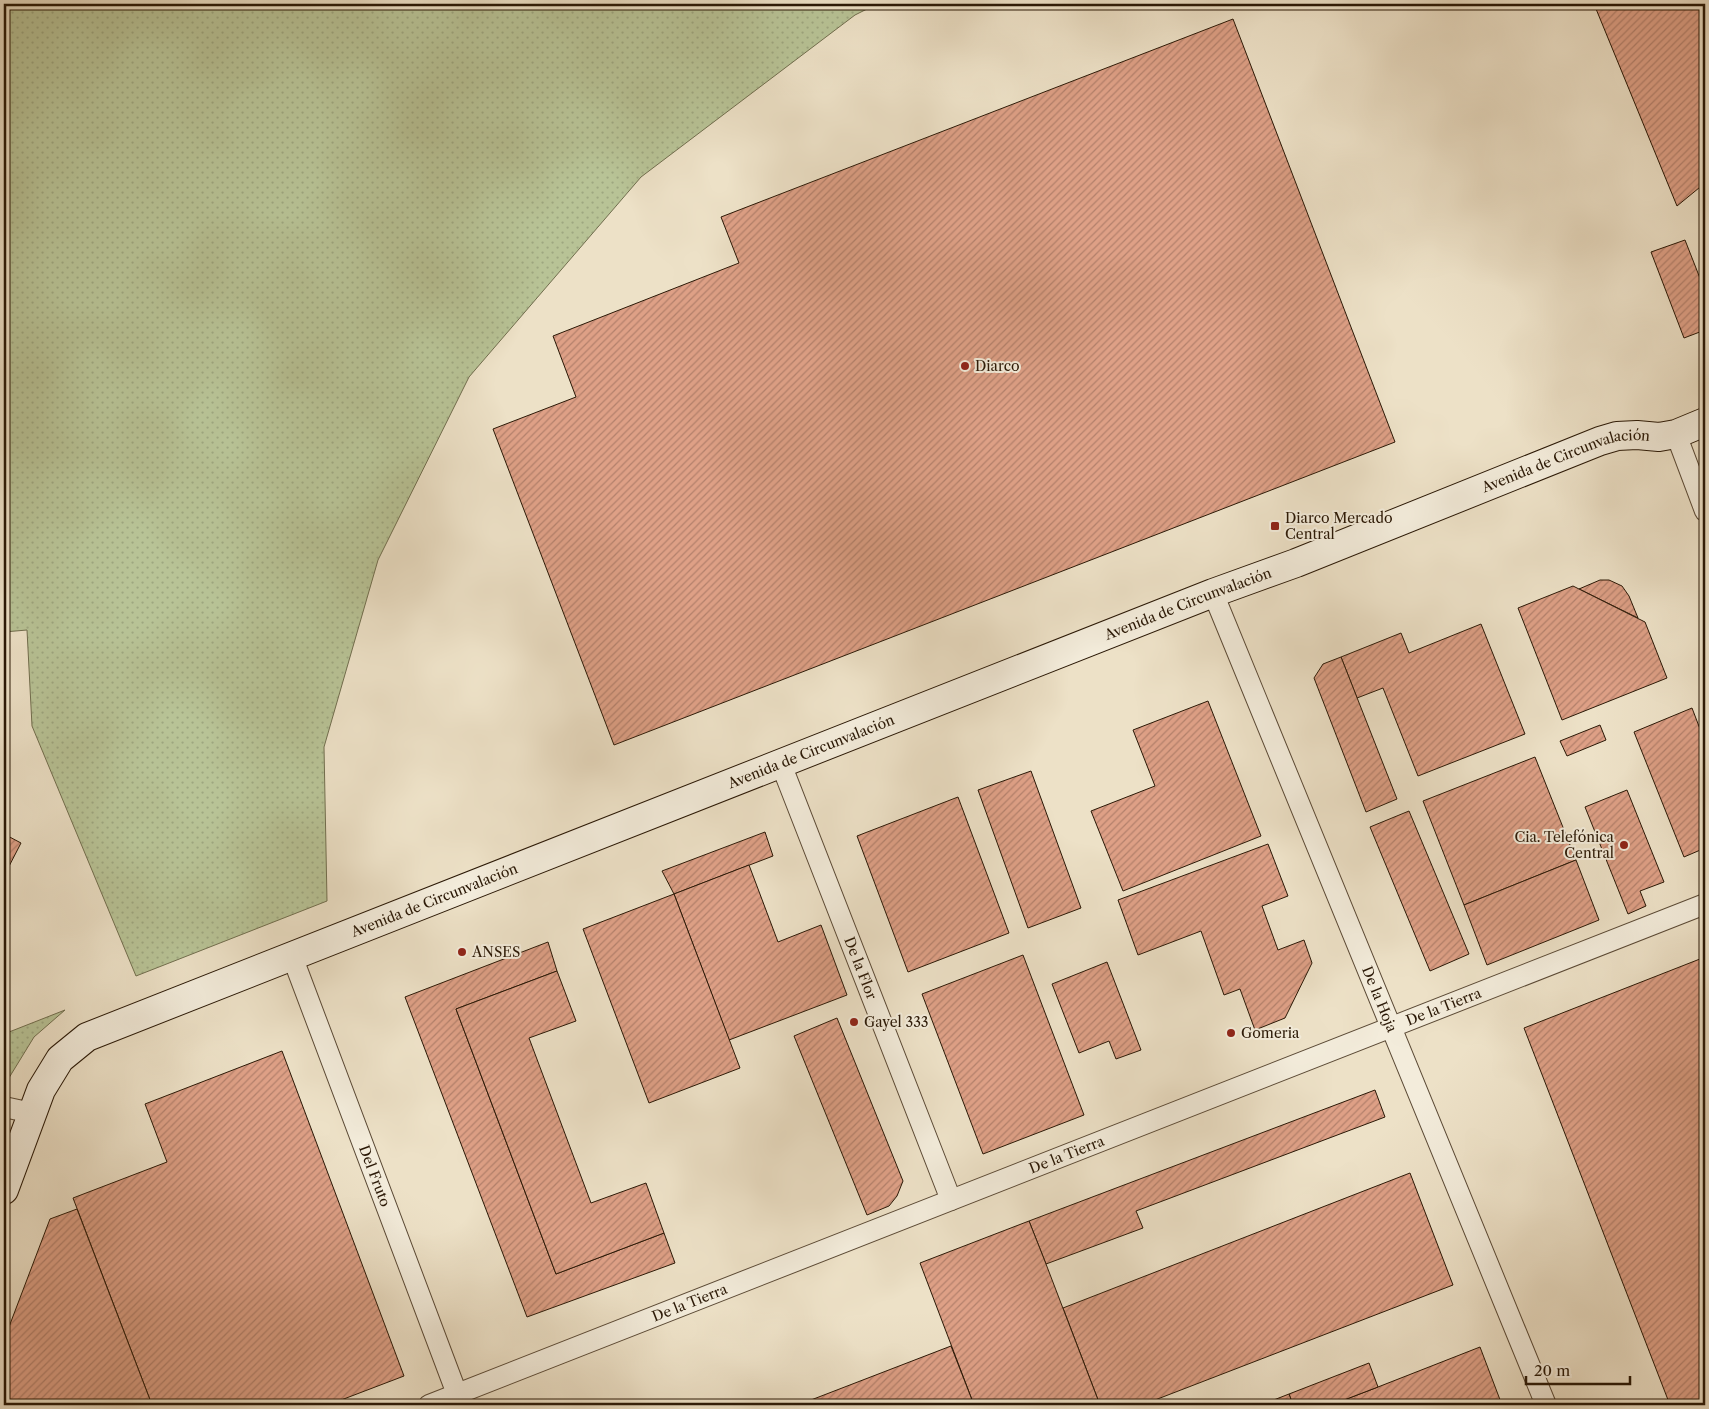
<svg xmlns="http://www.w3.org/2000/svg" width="1709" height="1409" font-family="'Libre Caslon Text',serif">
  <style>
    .grass { fill: url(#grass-dots); stroke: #716e4e }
    .building { fill: url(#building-hatch); stroke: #2a1806 }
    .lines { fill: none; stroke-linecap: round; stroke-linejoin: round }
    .lane-casing { stroke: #5b4a36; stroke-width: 22 }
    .secondary-casing { stroke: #2a1806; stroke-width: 30 }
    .lane { stroke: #f3ecdb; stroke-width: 20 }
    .secondary { stroke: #f3ecdb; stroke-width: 28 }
    .poi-dot { fill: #8f2418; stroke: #f3ecdb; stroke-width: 2 }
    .labels { text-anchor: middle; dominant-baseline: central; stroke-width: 4; stroke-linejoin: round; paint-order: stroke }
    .poi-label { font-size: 14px; fill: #2a1806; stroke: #f3ecdb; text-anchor: start }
    .street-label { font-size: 14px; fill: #2a1806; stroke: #f3ecdb }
  </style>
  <defs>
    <pattern id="grass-dots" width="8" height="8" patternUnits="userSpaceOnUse" patternTransform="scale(1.25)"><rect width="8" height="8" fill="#b8c396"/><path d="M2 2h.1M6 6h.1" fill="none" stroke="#9ea780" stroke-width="1.8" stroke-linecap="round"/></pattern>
    <pattern id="building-hatch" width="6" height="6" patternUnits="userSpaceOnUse" patternTransform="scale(1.25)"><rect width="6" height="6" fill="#dea086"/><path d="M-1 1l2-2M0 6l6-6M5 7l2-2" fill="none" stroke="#b4816c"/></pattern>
  </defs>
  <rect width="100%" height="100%" fill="#ede1c7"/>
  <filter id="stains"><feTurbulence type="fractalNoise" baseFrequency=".004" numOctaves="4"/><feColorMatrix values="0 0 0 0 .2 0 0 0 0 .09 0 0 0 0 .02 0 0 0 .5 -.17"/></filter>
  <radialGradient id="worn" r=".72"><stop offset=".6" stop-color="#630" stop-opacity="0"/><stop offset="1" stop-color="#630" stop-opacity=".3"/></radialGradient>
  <!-- grass -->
  <g class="grass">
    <path d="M4 4H877L855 15 641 177 469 377 378 560 324 747 327 901 136 976 32 726 27 630 4 632Z"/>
    <path d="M65 1010 34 1037 4 1086V1034Z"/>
  </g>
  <!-- building -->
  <g class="building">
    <path d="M1594 4H1705V183L1677 206Z"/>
    <path d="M1233 19 1395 442 614 745 493 429 576 397 553 336 739 263 721 217Z"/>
    <path d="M1685 240 1705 291V330L1684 338 1651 252Z"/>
    <path d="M1600 580H1609L1622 586 1629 596 1638 618 1579 589Z"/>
    <path d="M1573 586 1645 622 1667 678 1562 720 1518 608Z"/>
    <path d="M1481 624 1525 734 1418 776 1383 688 1357 698 1341 657 1401 633 1409 653Z"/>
    <path d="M1341 657 1397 799 1366 812 1314 678 1323 664Z"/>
    <path d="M1208 701 1261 836 1123 891 1091 811 1155 786 1133 730Z"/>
    <path d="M1692 708 1705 742V848L1684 857 1634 732Z"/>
    <path d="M1600 725 1606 740 1567 756 1560 741Z"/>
    <path d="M1535 757 1576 860 1464 905 1423 801Z"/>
    <path d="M1031 771 1081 908 1028 928 978 790Z"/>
    <path d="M1627 790 1664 882 1640 891 1646 906 1628 914 1585 807Z"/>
    <path d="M958 797 1009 933 908 972 857 836Z"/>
    <path d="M1409 811 1469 954 1430 971 1370 827Z"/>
    <path d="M765 832 773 856 674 894 662 871Z"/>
    <path d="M4 834 21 843 4 876Z"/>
    <path d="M1268 844 1288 896 1262 906 1278 950 1304 940 1312 963 1285 1018 1255 1030 1240 989 1224 995 1201 931 1138 955 1118 900Z"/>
    <path d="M1576 860 1599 920 1487 965 1464 905Z"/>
    <path d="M749 865 778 942 821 925 847 995 729 1040 674 894Z"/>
    <path d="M674 894 740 1068 649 1103 583 929Z"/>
    <path d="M548 942 557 971 456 1009 556 1274 664 1233 675 1263 527 1317 405 997Z"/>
    <path d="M1023 955 1084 1115 983 1154 922 994Z"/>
    <path d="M1705 957V1405H1670L1524 1028Z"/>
    <path d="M1107 962 1141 1050 1116 1059 1109 1041 1079 1053 1052 984Z"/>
    <path d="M557 971 576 1021 529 1038 591 1203 646 1183 664 1233 556 1274 456 1009Z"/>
    <path d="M837 1018 903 1181 897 1196 889 1206 867 1215 794 1036Z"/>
    <path d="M282 1051 404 1376 328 1405H152L73 1198 167 1162 145 1104Z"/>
    <path d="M1375 1090 1385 1117 1136 1211 1143 1228 1046 1264 1029 1221Z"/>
    <path d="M1410 1173 1453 1285 1142 1405H1100L1063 1308Z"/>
    <path d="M77 1209 152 1405H4V1340L50 1219Z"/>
    <path d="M1029 1221 1046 1264 1100 1405H974L920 1263Z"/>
    <path d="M951 1346 974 1405H798Z"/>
    <path d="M1480 1347 1502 1405H1331L1378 1387Z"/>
    <path d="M1369 1363 1378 1387 1331 1405H1293L1289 1394Z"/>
    <path d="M1289 1394 1293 1405H1261Z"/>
  </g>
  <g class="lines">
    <!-- lane casing -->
    <g class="lane-casing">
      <g id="lane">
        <path d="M1676 434 1705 511"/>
        <path id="s1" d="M1213 593 1546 1405"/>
        <path id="s2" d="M781 764 951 1200"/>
        <path id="s3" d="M292 956 457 1394"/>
        <path d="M4 1107 32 1113"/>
        <path id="s4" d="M429 1405 1705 904"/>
      </g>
    </g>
    <!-- secondary casing -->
    <g class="secondary-casing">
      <g id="secondary">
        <path id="s5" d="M4 1190 41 1090 60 1059 87 1037 1213 593 1296 563 1600 441 1617 436 1637 435 1659 437 1676 434 1705 422"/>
      </g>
    </g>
    <!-- lane -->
    <use href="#lane" class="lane"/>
    <!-- secondary -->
    <use href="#secondary" class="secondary"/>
  </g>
  <!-- markers -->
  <g class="poi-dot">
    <circle cx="965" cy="366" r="5"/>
    <rect x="1270" y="521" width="10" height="10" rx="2.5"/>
    <circle cx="1624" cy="845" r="5"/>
    <circle cx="462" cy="952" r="5"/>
    <circle cx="854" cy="1022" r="5"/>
    <circle cx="1231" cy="1033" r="5"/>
  </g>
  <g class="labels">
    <!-- poi labels -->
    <g class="poi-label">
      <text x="975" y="366">Diarco</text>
      <text x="1285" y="518">Diarco Mercado<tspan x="1285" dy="16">Central</tspan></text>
      <text x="1614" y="837" text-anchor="end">Cia. Telefónica<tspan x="1614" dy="16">Central</tspan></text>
      <text x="472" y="952">ANSES</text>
      <text x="864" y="1022">Gayel 333</text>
      <text x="1241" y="1033">Gomeria</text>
    </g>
    <!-- street labels -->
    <g class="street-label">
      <text stroke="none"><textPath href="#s5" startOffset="1766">Avenida de Circunvalación</textPath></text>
      <text stroke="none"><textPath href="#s5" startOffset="1361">Avenida de Circunvalación</textPath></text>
      <text stroke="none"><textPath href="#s5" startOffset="956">Avenida de Circunvalación</textPath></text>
      <text stroke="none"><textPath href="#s5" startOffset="551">Avenida de Circunvalación</textPath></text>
      <text stroke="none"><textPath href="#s2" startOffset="219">De la Flor</textPath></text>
      <text stroke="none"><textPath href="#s1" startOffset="439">De la Hoja</textPath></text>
      <text stroke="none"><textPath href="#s4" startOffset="1090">De la Tierra</textPath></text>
      <text stroke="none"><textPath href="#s4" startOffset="685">De la Tierra</textPath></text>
      <text stroke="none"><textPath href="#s3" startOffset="235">Del Fruto</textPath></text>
      <text stroke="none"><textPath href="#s4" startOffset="280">De la Tierra</textPath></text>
    </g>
  </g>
  <!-- margin -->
  <rect width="1709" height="1409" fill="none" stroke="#ede1c7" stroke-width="20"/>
  <rect x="5" y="5" width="1699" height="1399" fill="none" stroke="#2a1806" stroke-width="2.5"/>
  <rect x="10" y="10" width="1689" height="1389" fill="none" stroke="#2a1806"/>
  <!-- scale -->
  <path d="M1526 1376v8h104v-8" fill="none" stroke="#2a1806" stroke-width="2.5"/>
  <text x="1534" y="1376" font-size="15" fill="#2a1806" stroke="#f3ecdb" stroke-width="4" paint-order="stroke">20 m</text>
  <rect width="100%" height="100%" filter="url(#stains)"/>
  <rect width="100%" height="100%" fill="url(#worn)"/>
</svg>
